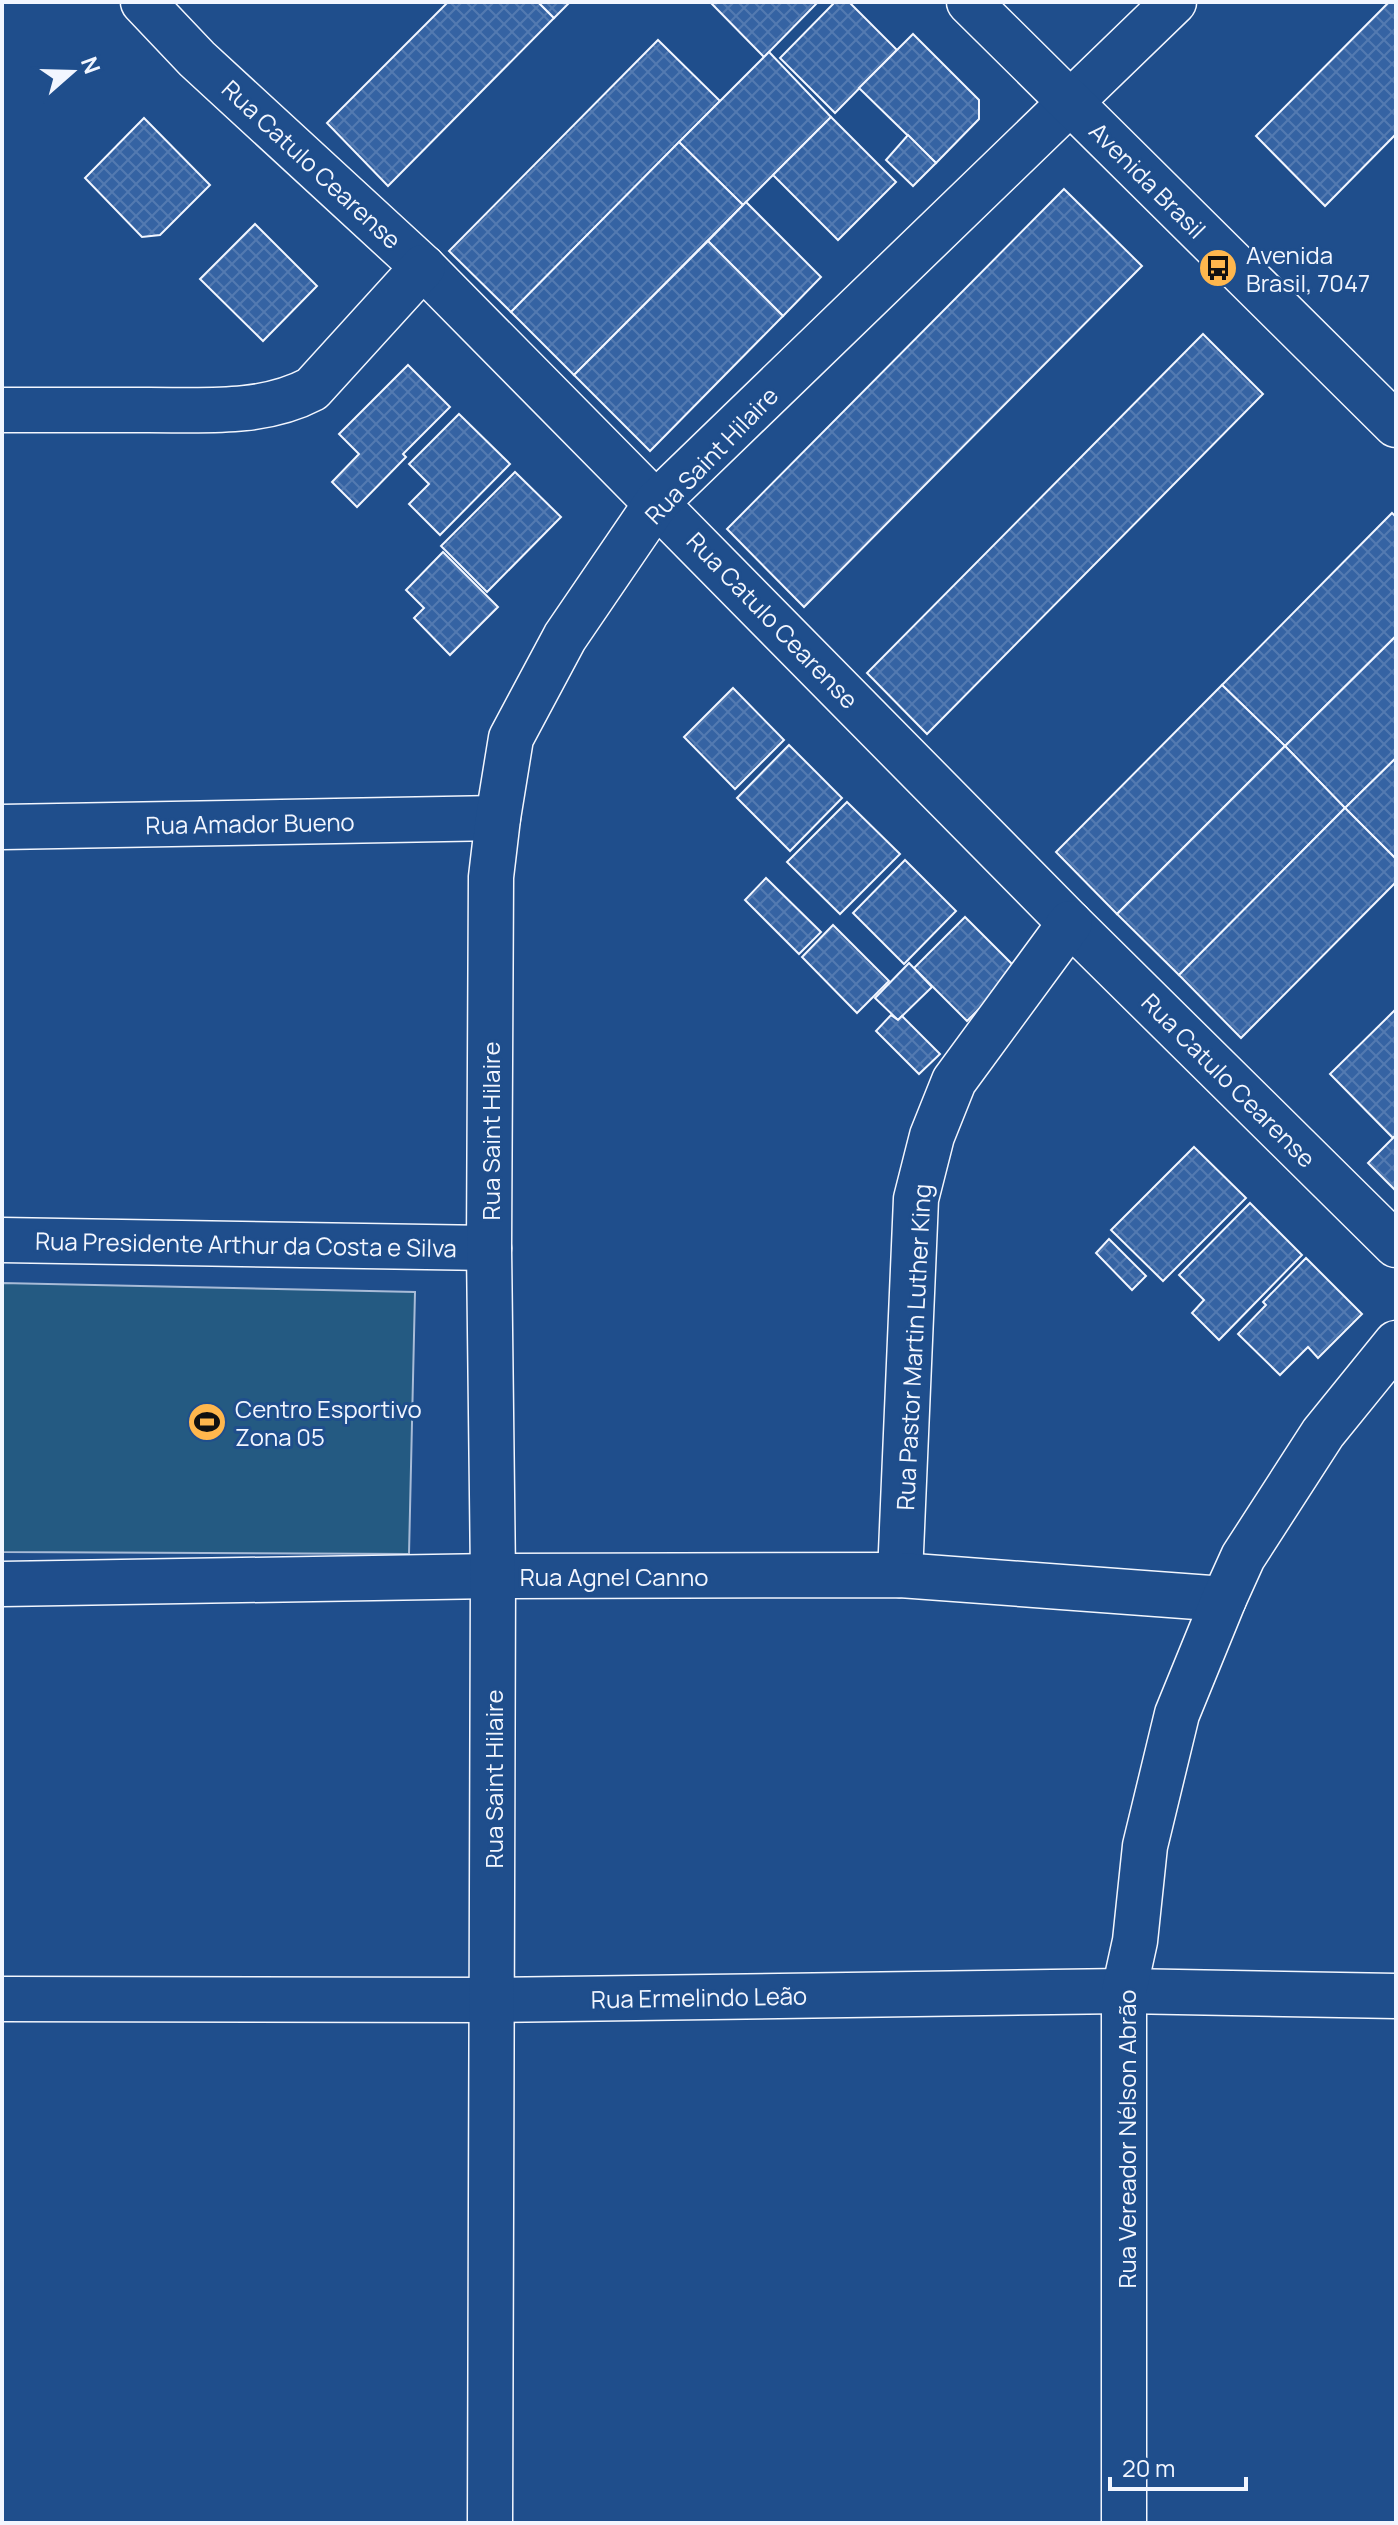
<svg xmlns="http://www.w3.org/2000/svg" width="1398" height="2525" font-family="Manrope,sans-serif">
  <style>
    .garden { fill: #245a82; stroke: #a8bbd7; stroke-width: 2 }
    .building { fill: url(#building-cross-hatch); stroke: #f2f6ff; stroke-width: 2 }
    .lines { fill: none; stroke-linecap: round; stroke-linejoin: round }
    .minor-casing { stroke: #f2f6ff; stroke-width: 47 }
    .major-casing { stroke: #f2f6ff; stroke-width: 47 }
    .minor { stroke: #1f4e8c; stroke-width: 44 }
    .major { stroke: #1f4e8c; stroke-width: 44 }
    .labels { text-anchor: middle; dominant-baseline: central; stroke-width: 6; stroke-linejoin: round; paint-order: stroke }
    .street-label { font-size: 24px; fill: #f2f6ff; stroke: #1f4e8c }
    .poi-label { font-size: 24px; fill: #f2f6ff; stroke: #1f4e8c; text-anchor: start }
  </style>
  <defs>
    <pattern id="building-cross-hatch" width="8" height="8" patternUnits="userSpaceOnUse" patternTransform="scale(2)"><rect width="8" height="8" fill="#3563a3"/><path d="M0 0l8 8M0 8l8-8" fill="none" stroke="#537ab1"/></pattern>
  </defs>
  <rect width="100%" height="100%" fill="#1f4e8c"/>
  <!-- garden -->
  <path class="garden" d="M2 1283 415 1292 409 1554 2 1552Z"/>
  <!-- building -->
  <g class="building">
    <path d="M448 2H538L554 18 388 186 327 123Z"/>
    <path d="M538 2H570L554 18Z"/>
    <path d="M710 2H818L764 57Z"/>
    <path d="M835 2H849L897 50 835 113 780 58Z"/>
    <path d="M1389 2H1396V134L1325 206 1256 136Z"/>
    <path d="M913 34 979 100V119L936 163 859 88Z"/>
    <path d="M658 40 720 101 511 312 449 251Z"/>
    <path d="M769 52 831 117 743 205 679 142Z"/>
    <path d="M831 117 896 182 838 240 773 175Z"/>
    <path d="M144 118 210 185 160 235 142 237 85 178Z"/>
    <path d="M908 135 936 163 913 186 886 160Z"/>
    <path d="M679 142 743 205 574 375 511 312Z"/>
    <path d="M1064 189 1142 266 804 607 727 529Z"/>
    <path d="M746 202 821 277 783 316 708 241Z"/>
    <path d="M255 224 317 286 263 341 200 279Z"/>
    <path d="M708 241 783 316 650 451 574 375Z"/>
    <path d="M1203 334 1263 394 927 734 867 673Z"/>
    <path d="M408 365 450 407 403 454 406 457 357 507 332 482 359 454 339 434Z"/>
    <path d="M459 414 510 464 440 535 409 504 429 484 409 464Z"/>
    <path d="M515 472 561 517 487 592 441 546Z"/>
    <path d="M1392 513 1396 517V636L1285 746 1222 685Z"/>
    <path d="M443 552 498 607 450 655 414 618 424 608 406 590Z"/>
    <path d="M1396 636V758L1345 808 1285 746Z"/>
    <path d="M1222 685 1285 746 1117 914 1056 852Z"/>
    <path d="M733 688 784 740 735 789 684 737Z"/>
    <path d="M789 745 842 798 790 851 737 798Z"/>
    <path d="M1285 746 1345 808 1179 975 1117 914Z"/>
    <path d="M1396 758V859L1345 808Z"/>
    <path d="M847 802 900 854 840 914 787 862Z"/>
    <path d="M1345 808 1396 859V882L1241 1038 1179 975Z"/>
    <path d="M905 860 956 911 904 964 853 913Z"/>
    <path d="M766 878 821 932 799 954 745 900Z"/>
    <path d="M965 917 1018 970 967 1021 914 968Z"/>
    <path d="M833 925 889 981 857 1013 802 957Z"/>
    <path d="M909 963 932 987 898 1020 875 998Z"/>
    <path d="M1396 1009V1135L1393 1138 1330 1074Z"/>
    <path d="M891 1015 898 1020 902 1016 940 1054 919 1074 876 1031Z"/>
    <path d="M1396 1135V1191L1368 1163Z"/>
    <path d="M1194 1147 1246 1198 1163 1281 1111 1230Z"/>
    <path d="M1250 1203 1302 1255 1219 1340 1192 1313 1204 1300 1179 1275Z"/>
    <path d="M1109 1239 1146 1276 1132 1290 1096 1253Z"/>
    <path d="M1306 1258 1362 1314 1318 1358 1308 1347 1280 1375 1238 1334 1266 1305 1263 1302Z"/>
  </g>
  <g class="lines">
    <!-- minor casing -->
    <g class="minor-casing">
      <g id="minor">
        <path d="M143 2 197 59 423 267 1070 923 1396 1245"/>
        <path d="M2 410C51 410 100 410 149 410 204 410 263 415 312 389L423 267"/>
        <path d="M2 827 498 818"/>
        <path d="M2 1240 489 1248"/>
        <path d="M900 1575 916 1199 932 1136 954 1081 1070 923"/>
        <path d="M2 1584 493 1576 900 1575 1224 1599"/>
        <path d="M2 1999 492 2000 1124 1991 1396 1996"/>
        <path d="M490 2523 493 1576 489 1248 491 877 498 818 511 738 565 637 657 502 1174 2"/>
        <path d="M1124 2523V1991L1135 1941 1145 1846 1177 1714 1224 1599 1243 1557 1323 1433 1396 1343"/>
      </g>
    </g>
    <!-- major casing -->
    <g class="major-casing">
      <path id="major" d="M969 2 1396 425"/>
    </g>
    <!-- minor -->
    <use href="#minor" class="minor"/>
    <!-- major -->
    <use href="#major" class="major"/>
  </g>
  <!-- icons -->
  <defs>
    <g id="bus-disc" transform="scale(2)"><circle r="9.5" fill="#ffb74d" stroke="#1f4e8c"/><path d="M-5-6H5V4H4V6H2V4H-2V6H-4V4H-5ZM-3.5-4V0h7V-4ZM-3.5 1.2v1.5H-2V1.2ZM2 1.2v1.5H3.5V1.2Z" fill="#111"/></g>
    <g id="stadium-disc" transform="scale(2)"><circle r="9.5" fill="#ffb74d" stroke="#1f4e8c"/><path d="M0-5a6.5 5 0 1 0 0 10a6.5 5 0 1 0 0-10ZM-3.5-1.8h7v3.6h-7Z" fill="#111"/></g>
  </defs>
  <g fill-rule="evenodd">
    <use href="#bus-disc" x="1218" y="268"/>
    <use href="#stadium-disc" x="207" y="1422"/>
  </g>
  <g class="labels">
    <!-- street labels -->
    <g class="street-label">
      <text transform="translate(312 164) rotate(43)">Rua Catulo Cearense</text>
      <text transform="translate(1148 180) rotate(45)">Avenida Brasil</text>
      <text transform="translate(711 455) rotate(-46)">Rua Saint Hilaire</text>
      <text transform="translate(773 620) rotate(46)">Rua Catulo Cearense</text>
      <text transform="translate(250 823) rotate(-1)">Rua Amador Bueno</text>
      <text transform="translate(1229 1080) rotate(45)">Rua Catulo Cearense</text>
      <text transform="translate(490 1131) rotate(-90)">Rua Saint Hilaire</text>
      <text transform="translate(246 1244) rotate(1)">Rua Presidente Arthur da Costa e Silva</text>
      <text transform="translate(913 1347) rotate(-87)">Rua Pastor Martin Luther King</text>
      <text x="614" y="1576">Rua Agnel Canno</text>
      <text transform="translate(493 1779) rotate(-90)">Rua Saint Hilaire</text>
      <text transform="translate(699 1997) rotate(-1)">Rua Ermelindo Leão</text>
      <text transform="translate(1126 2139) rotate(-90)">Rua Vereador Nélson Abrão</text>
    </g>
    <!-- poi labels -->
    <g class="poi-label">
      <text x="1246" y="254">Avenida<tspan x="1246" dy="28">Brasil, 7047</tspan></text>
      <text x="235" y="1408">Centro Esportivo<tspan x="235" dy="28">Zona 05</tspan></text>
    </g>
  </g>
  <!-- border -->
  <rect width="1398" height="2525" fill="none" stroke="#f2f6ff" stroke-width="8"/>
  <!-- north arrow -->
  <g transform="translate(72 72) rotate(70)" stroke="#1f4e8c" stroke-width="6" paint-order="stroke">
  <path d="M0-6L14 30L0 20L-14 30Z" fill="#f2f6ff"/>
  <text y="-12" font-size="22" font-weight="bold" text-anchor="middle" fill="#f2f6ff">N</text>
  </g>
  <!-- scale -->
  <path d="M1110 2477v12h136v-12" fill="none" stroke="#f2f6ff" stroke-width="4"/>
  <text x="1122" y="2477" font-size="24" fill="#f2f6ff" stroke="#1f4e8c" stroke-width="6" paint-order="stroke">20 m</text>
</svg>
